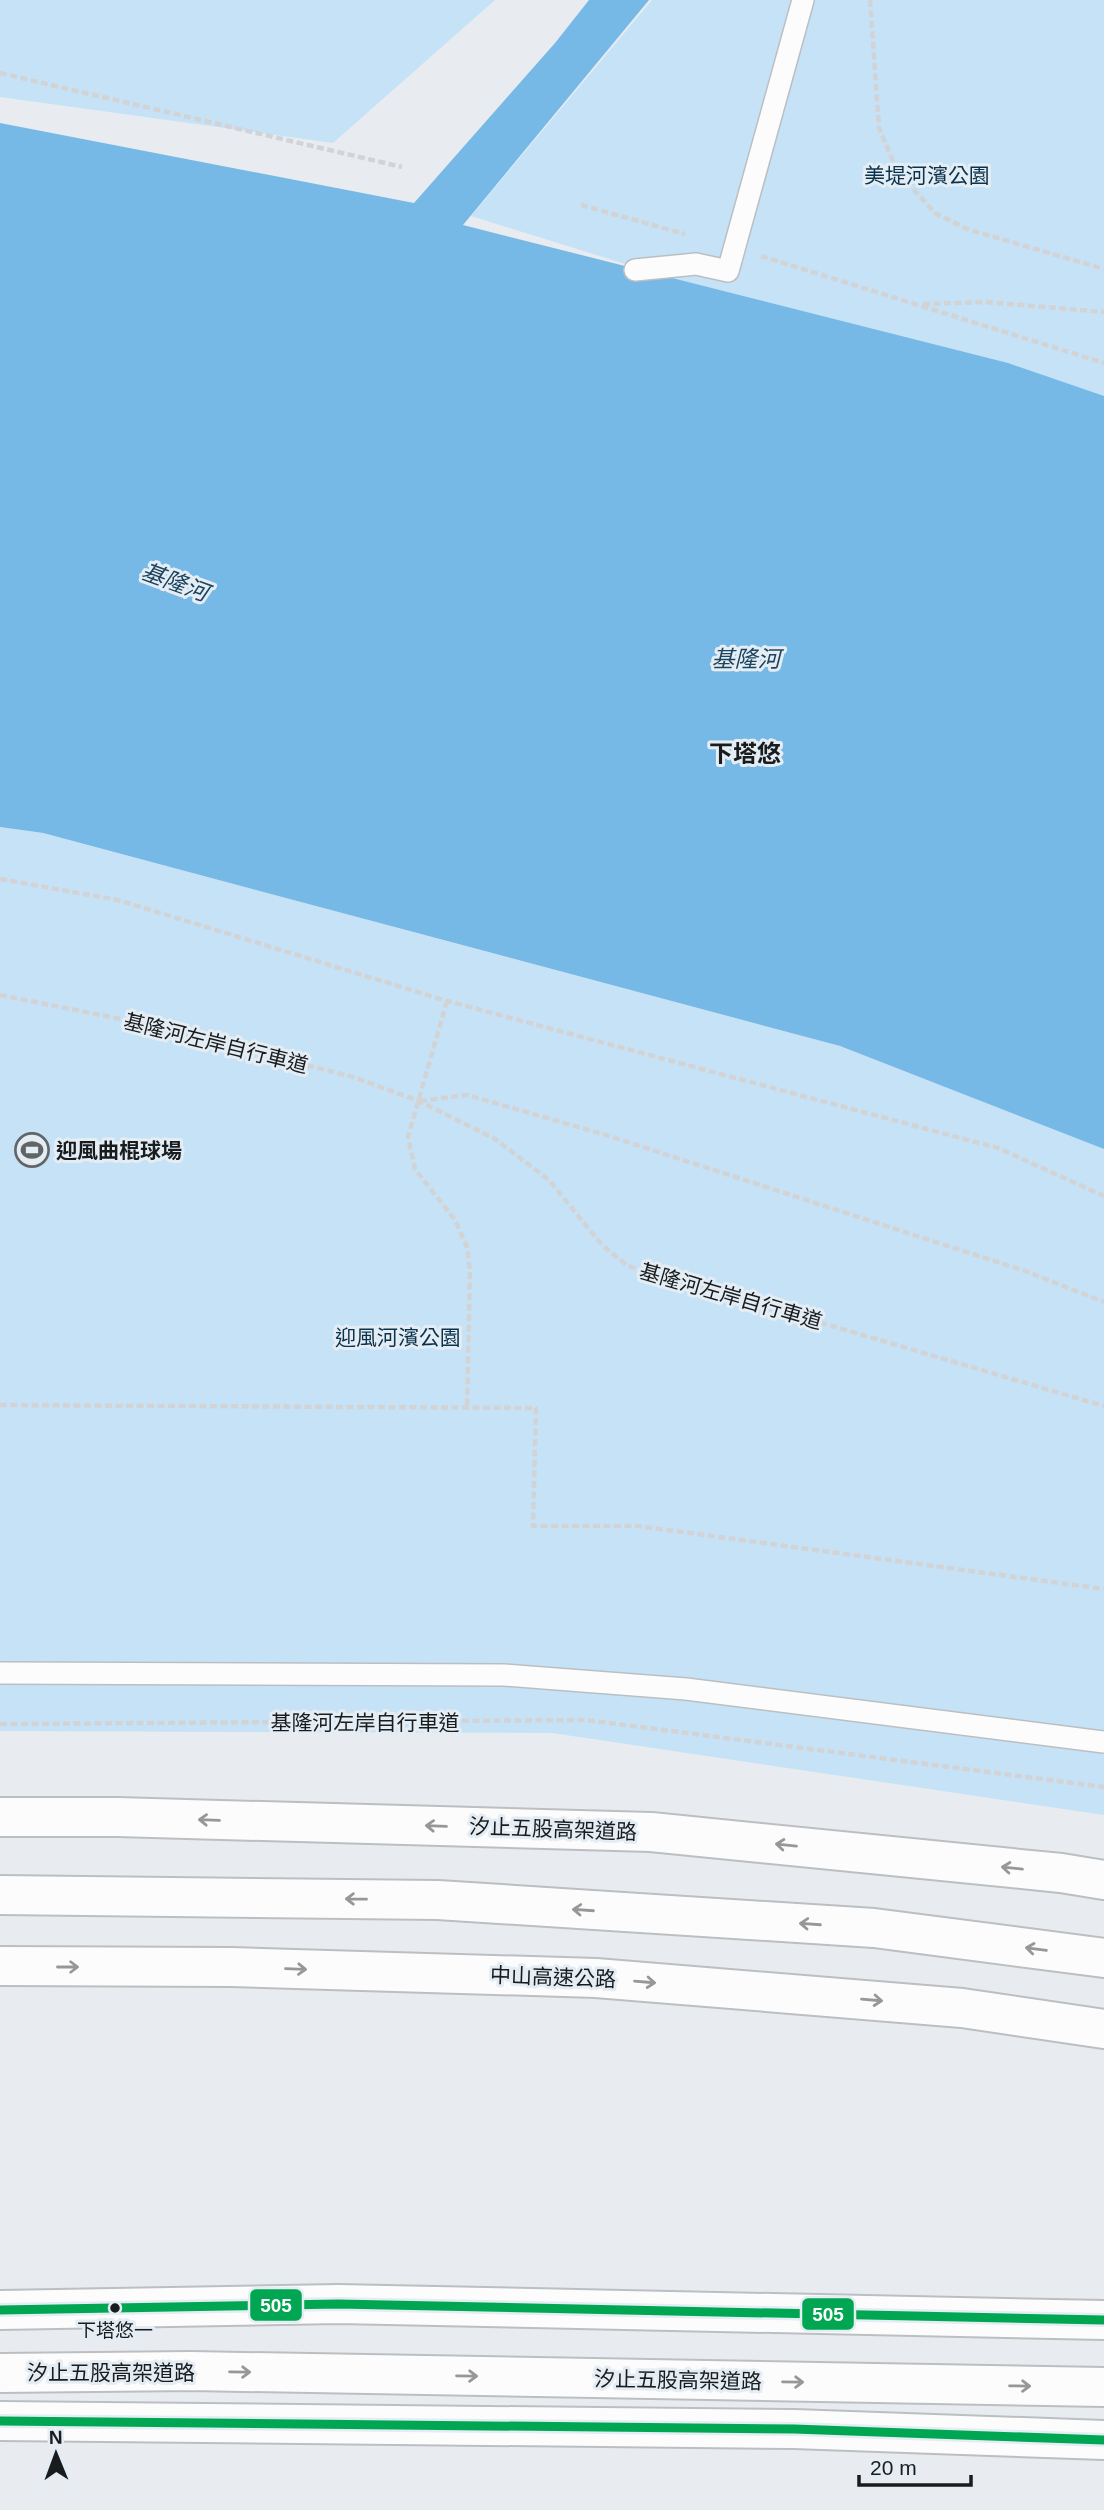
<svg xmlns="http://www.w3.org/2000/svg" width="1104" height="2510" font-family="Helvetica,'Noto Sans TC',sans-serif">
  <style>
    .green { fill: #c6e2f7 }
    .water { fill: #77b9e6 }
    .lines { fill: none; stroke-linecap: round; stroke-linejoin: round }
    .lane-casing { stroke: #bbbfc2; stroke-width: 24 }
    .secondary-casing { stroke: #bbbfc2; stroke-width: 42 }
    .highway-casing { stroke: #bbbfc2; stroke-width: 42 }
    .path { stroke: #d2d3d5; stroke-width: 4.5; stroke-dasharray: 7 3.5; stroke-linecap: butt }
    .lane { stroke: #fcfcfd; stroke-width: 21 }
    .secondary { stroke: #fcfcfd; stroke-width: 38 }
    .highway { stroke: #fcfcfd; stroke-width: 38 }
    .bus-1-casing { stroke: #e4edf4; stroke-width: 14 }
    .bus-1 { stroke: #00a651; stroke-width: 9 }
    .oneway { stroke: #959799 }
    .bus-dot { fill: #181c1e; stroke: #e4edf4; stroke-width: 2.5 }
    .labels { text-anchor: middle; dominant-baseline: central; stroke-width: 6; stroke-linejoin: round; paint-order: stroke }
    .bus-label { font-size: 19px; fill: #181c1e; stroke: #e4edf4 }
    .park-label { font-size: 21px; fill: #0a324c; stroke: #e4edf4 }
    .street-label { font-size: 21px; fill: #181c1e; stroke: #e4edf4 }
    .poi-label { font-size: 21px; font-weight: bold; fill: #181c1e; stroke: #e4edf4; text-anchor: start }
    .water-label { font-size: 23px; font-style: italic; fill: #1d445e; stroke: #e4edf4 }
    .quarter-label { font-size: 24px; font-weight: bold; fill: #181c1e; stroke: #e4edf4 }
    .line-badge { stroke: #e4edf4; stroke-width: 2.5 }
    .badge-label { font-size: 19px; text-anchor: middle; font-weight: bold; fill: #fff }
  </style>
  <rect width="100%" height="100%" fill="#e8ecf0"/>
  <!-- green -->
  <g class="green">
    <path d="M0 0H495L333 143 0 97Z"/>
    <path d="M652 0H1104V413L471 216Z"/>
    <path d="M0 827 42 833 840 1046 1104 1149V1815L552 1733 0 1731Z"/>
  </g>
  <!-- water -->
  <path class="water" d="M589 0H649L463 225 1008 363 1104 396V1149L840 1046 43 833 0 827V123L414 203 555 43Z"/>
  <g class="lines">
    <!-- lane casing -->
    <g class="lane-casing">
      <g id="lane">
        <path d="M635 270 696 264 728 271 803 0"/>
        <path d="M0 1673 504 1675 686 1689 1104 1742"/>
      </g>
    </g>
    <!-- secondary casing -->
    <g class="secondary-casing">
      <g id="secondary">
        <path d="M0 2310 338 2304 1104 2320"/>
        <path d="M0 2421 794 2429 1104 2440"/>
      </g>
    </g>
    <!-- highway casing -->
    <g class="highway-casing">
      <g id="highway">
        <path d="M0 1817H117L651 1832 1061 1873 1104 1880"/>
        <path d="M0 1895 438 1900 874 1928 1104 1958"/>
        <path d="M0 1966 231 1967 596 1978 962 2008 1104 2029"/>
        <path d="M0 2373 191 2371 1104 2387"/>
      </g>
    </g>
    <!-- path -->
    <g class="path">
      <path d="M870 0 879 128 897 171 935 213 967 229 1104 269"/>
      <path d="M0 73 402 167"/>
      <path d="M581 205 685 234"/>
      <path d="M761 256 1104 363"/>
      <path d="M923 304 985 302 1104 312"/>
      <path d="M0 879 118 900 447 1001 998 1148 1104 1196"/>
      <path d="M0 995 141 1023 353 1077 419 1101 495 1139 549 1180 602 1245 628 1266 1104 1406"/>
      <path d="M447 1001 408 1137 415 1169 455 1220 467 1247 470 1272 467 1407"/>
      <path d="M420 1101 467 1095 606 1135 1025 1271 1104 1302"/>
      <path d="M0 1405 536 1408 533 1526H638L1104 1589"/>
      <path d="M0 1724 586 1720 1104 1787"/>
    </g>
    <!-- lane -->
    <use href="#lane" class="lane"/>
    <!-- secondary -->
    <use href="#secondary" class="secondary"/>
    <!-- highway -->
    <use href="#highway" class="highway"/>
    <!-- bus-1 casing -->
    <g class="bus-1-casing">
      <g id="bus-1">
        <path d="M0 2310 338 2304 1104 2320"/>
        <path d="M0 2421 794 2429 1104 2440"/>
      </g>
    </g>
    <!-- bus-1 -->
    <use href="#bus-1" class="bus-1"/>
  </g>
  <!-- one-way arrows -->
  <defs><path id="oneway-shaft" d="M-6 0H5M1.5-3L5.5 0L1.5 3" fill="none" stroke-width="1.6" stroke-linecap="round" stroke-linejoin="round" transform="scale(1.75)"/></defs>
  <g class="oneway">
    <use href="#oneway-shaft" transform="translate(209 1820) rotate(-178)"/>
    <use href="#oneway-shaft" transform="translate(436 1826) rotate(-178)"/>
    <use href="#oneway-shaft" transform="translate(786 1845) rotate(-174)"/>
    <use href="#oneway-shaft" transform="translate(1012 1868) rotate(-174)"/>
    <use href="#oneway-shaft" transform="translate(356 1899) rotate(-179)"/>
    <use href="#oneway-shaft" transform="translate(583 1910) rotate(-176)"/>
    <use href="#oneway-shaft" transform="translate(810 1924) rotate(-176)"/>
    <use href="#oneway-shaft" transform="translate(1036 1949) rotate(-173)"/>
    <use href="#oneway-shaft" transform="translate(68 1967)"/>
    <use href="#oneway-shaft" transform="translate(296 1969) rotate(2)"/>
    <use href="#oneway-shaft" transform="translate(645 1982) rotate(5)"/>
    <use href="#oneway-shaft" transform="translate(872 2000) rotate(5)"/>
    <use href="#oneway-shaft" transform="translate(240 2372) rotate(1)"/>
    <use href="#oneway-shaft" transform="translate(467 2376) rotate(1)"/>
    <use href="#oneway-shaft" transform="translate(793 2382) rotate(1)"/>
    <use href="#oneway-shaft" transform="translate(1020 2386) rotate(1)"/>
  </g>
  <!-- icons -->
  <defs>
    <g id="stadium-ring" transform="scale(1.75)"><circle r="9.5" fill="#e4edf4" stroke="#616568" stroke-width="1.5"/><path d="M0-5a6.5 5 0 1 0 0 10a6.5 5 0 1 0 0-10ZM-3.5-1.8h7v3.6h-7Z" fill="#616568"/></g>
  </defs>
  <g fill-rule="evenodd">
    <use href="#stadium-ring" x="32" y="1150"/>
  </g>
  <!-- markers -->
  <circle class="bus-dot" cx="115" cy="2308" r="6"/>
  <g class="labels">
    <!-- bus labels -->
    <g class="bus-label">
      <text x="115" y="2330">下塔悠一</text>
    </g>
    <!-- park labels -->
    <g class="park-label">
      <text x="927" y="175">美堤河濱公園</text>
      <text x="398" y="1337">迎風河濱公園</text>
    </g>
    <!-- street labels -->
    <g class="street-label">
      <text transform="translate(216 1043) rotate(14)">基隆河左岸自行車道</text>
      <text transform="translate(731 1296) rotate(16)">基隆河左岸自行車道</text>
      <text x="365" y="1722">基隆河左岸自行車道</text>
      <text transform="translate(553 1829) rotate(2)">汐止五股高架道路</text>
      <text transform="translate(553 1977) rotate(2)">中山高速公路</text>
      <text x="111" y="2372">汐止五股高架道路</text>
      <text transform="translate(678 2380) rotate(1)">汐止五股高架道路</text>
    </g>
    <!-- poi labels -->
    <g class="poi-label">
      <text x="56" y="1150">迎風曲棍球場</text>
    </g>
    <!-- water labels -->
    <g class="water-label">
      <text transform="translate(175 582) rotate(20)">基隆河</text>
      <text x="746" y="659">基隆河</text>
    </g>
    <!-- quarter labels -->
    <g class="quarter-label">
      <text x="745" y="753">下塔悠</text>
    </g>
  </g>
  <g class="line-badge">
    <rect x="249" y="2288" width="54" height="34" rx="7" fill="#00a651"/>
    <rect x="801" y="2297" width="54" height="34" rx="7" fill="#00a651"/>
  </g>
  <g class="badge-label">
    <text x="276" y="2312">505</text>
    <text x="828" y="2321">505</text>
  </g>
  <!-- north arrow -->
  <g transform="translate(56 2454) rotate(359)" stroke="#e4edf4" stroke-width="5" paint-order="stroke">
  <path d="M0-5L12 26L0 18L-12 26Z" fill="#181c1e"/>
  <text y="-10" font-size="19" font-weight="bold" text-anchor="middle" fill="#181c1e">N</text>
  </g>
  <!-- scale -->
  <path d="M859 2475v10h112v-10" fill="none" stroke="#181c1e" stroke-width="3.5"/>
  <text x="870" y="2475" font-size="21" fill="#181c1e" stroke="#e4edf4" stroke-width="5" paint-order="stroke">20 m</text>
</svg>
